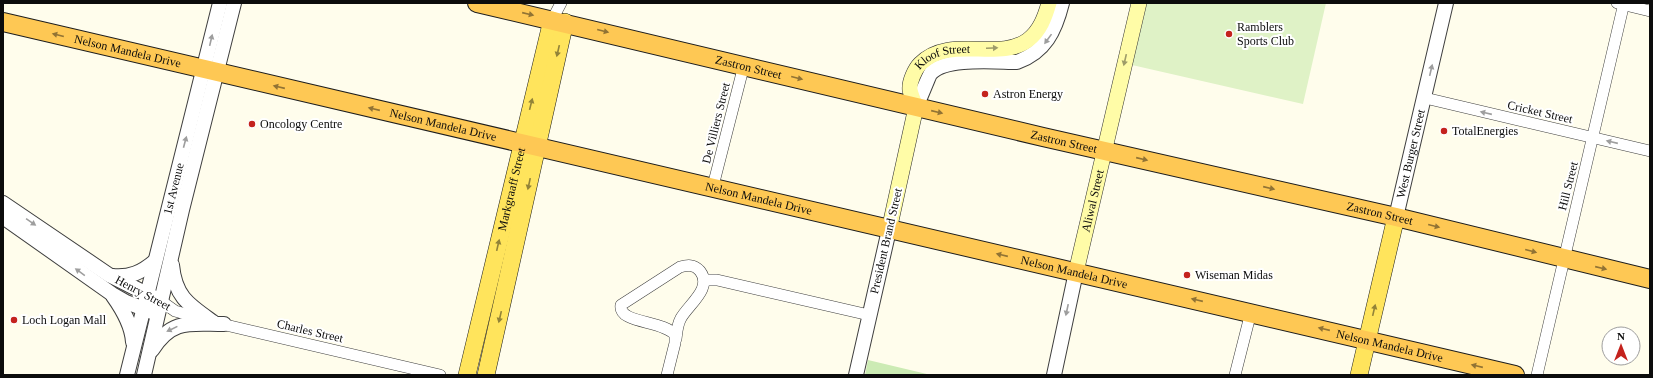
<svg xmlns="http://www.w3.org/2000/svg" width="1653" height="378" font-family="Georgia,serif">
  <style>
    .green { fill: #ccebb4 }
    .pitch { fill: #dff2c6 }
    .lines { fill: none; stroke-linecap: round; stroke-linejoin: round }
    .minor-casing { stroke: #3f3f3f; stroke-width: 12 }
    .tertiary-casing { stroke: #3f3f3f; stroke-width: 16 }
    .secondary-casing { stroke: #2e2e2e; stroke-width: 16 }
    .primary-casing { stroke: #1d1d1d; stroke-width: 18 }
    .trunk-casing { stroke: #1d1d1d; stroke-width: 20 }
    .minor { stroke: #fff; stroke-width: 11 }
    .tertiary { stroke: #fff; stroke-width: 14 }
    .secondary { stroke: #fffca7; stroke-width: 15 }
    .primary { stroke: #ffe45c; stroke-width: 17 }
    .trunk { stroke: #fec854; stroke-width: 18 }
    .oneway { fill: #917334 }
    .oneway2 { fill: #9e9e9e }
    .oneway3 { fill: #9e9c69 }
    .oneway4 { fill: #928338 }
    .poi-dot { fill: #c4221d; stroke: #fff; stroke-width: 1.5 }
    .labels { text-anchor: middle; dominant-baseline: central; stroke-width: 4; stroke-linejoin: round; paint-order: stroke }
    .poi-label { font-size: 12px; fill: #0c0c0c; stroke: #fff; text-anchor: start }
    .street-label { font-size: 12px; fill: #0c0c0c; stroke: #fff }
  </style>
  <rect width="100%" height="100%" fill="#fffdec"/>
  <!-- green -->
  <path class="green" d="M868 360 931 375H865Z"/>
  <!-- pitch -->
  <path class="pitch" d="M1147 3H1326L1303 104 1132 65Z"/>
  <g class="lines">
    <!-- minor casing -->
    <g class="minor-casing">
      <g id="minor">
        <path d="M1617 3 1650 11"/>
        <path d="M552 20 561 3"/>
        <path d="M1425 98 1650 151"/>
        <path d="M713 186 744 65"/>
        <path d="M704 280H717L869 315"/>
        <path d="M161 301 175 311 213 322 440 375"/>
        <path d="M667 375 675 343V335C664 320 618 324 621 305L680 267C687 265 694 264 700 271 713 288 689 304 681 318 677 325 677 332 676 339"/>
        <path d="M1235 375 1251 312"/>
        <path d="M1537 375 1624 3"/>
      </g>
    </g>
    <!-- tertiary casing -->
    <g class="tertiary-casing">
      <g id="tertiary">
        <path d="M916 107C919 101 929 75 931 73 946 57 996 62 1017 62 1045 52 1055 31 1062 3"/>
        <path d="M3 203 109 275 155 298"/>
        <path d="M3 217 112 294 126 302 152 312"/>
        <path id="s1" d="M1396 217 1446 3"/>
        <path d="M172 265C175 297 189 305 213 322"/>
        <path d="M112 276C130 278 142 272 155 261"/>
        <path d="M113 296C123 310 132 325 133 342"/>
        <path d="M152 350C172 318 191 324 224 324"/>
        <path id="s2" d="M127 375 220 3"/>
        <path d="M144 375 182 210 234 3"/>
        <path d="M856 375 889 230"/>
        <path d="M1054 375 1076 272"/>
      </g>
    </g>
    <!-- secondary casing -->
    <g class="secondary-casing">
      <g id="secondary">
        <path id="s3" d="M889 230 916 107C914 102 911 95 910 90 909 82 915 69 920 64 949 34 999 62 1028 40 1040 31 1045 17 1049 3"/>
        <path id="s4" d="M1076 272 1139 3"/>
      </g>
    </g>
    <!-- primary casing -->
    <g class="primary-casing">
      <g id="primary">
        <path id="s5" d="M467 375 552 20"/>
        <path d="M486 375 565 22"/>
        <path d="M1359 375 1396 217"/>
      </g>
    </g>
    <!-- trunk casing -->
    <g class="trunk-casing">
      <g id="trunk">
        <path id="s6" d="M477 3 1043 137 1396 217 1650 279"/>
        <path id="s7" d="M3 22 1515 375"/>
      </g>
    </g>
    <!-- minor -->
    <use href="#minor" class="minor"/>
    <!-- tertiary -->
    <use href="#tertiary" class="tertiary"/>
    <!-- secondary -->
    <use href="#secondary" class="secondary"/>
    <!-- primary -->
    <use href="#primary" class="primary"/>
    <!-- trunk -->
    <use href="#trunk" class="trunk"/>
  </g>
  <!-- one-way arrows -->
  <defs><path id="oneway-solid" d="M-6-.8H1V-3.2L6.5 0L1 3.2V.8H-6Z"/></defs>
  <g class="oneway">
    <use href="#oneway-solid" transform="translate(528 14) rotate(13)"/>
    <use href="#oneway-solid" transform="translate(603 31) rotate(14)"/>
    <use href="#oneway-solid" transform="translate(58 35) rotate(-166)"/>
    <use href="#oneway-solid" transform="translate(797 78) rotate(14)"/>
    <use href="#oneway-solid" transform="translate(279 87) rotate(-167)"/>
    <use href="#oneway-solid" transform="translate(374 109) rotate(-167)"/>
    <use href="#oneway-solid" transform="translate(937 112) rotate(13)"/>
    <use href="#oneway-solid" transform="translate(1142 159) rotate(13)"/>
    <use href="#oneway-solid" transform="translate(1269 188) rotate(13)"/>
    <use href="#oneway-solid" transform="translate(1434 226) rotate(14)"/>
    <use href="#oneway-solid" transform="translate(1531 251) rotate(15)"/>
    <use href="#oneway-solid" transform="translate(1002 255) rotate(-167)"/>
    <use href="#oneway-solid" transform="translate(1601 268) rotate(13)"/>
    <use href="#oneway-solid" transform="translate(1197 300) rotate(-167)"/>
    <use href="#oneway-solid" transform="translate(1324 329) rotate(-167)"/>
    <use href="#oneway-solid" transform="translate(1477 366) rotate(-167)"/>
  </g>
  <g class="oneway2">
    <use href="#oneway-solid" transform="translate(1048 39) rotate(126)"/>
    <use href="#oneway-solid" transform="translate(211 40) rotate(-77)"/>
    <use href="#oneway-solid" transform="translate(1431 70) rotate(-77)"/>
    <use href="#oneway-solid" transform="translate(1486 113) rotate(-167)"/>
    <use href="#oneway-solid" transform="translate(185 142) rotate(-75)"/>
    <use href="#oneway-solid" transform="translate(1612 142) rotate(-167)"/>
    <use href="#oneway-solid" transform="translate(31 222) rotate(35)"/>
    <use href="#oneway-solid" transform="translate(80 272) rotate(-144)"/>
    <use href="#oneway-solid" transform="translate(1067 310) rotate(102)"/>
    <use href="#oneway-solid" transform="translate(172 329) rotate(154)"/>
  </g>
  <g class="oneway3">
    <use href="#oneway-solid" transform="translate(992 48) rotate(-2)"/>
    <use href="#oneway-solid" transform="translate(1125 60) rotate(103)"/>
  </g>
  <g class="oneway4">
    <use href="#oneway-solid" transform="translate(558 51) rotate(103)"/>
    <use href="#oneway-solid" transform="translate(531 104) rotate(-76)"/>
    <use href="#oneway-solid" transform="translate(529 184) rotate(102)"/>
    <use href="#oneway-solid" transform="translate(498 245) rotate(-77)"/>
    <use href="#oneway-solid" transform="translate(1374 310) rotate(-77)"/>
    <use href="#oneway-solid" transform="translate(500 317) rotate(103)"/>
  </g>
  <!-- markers -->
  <g class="poi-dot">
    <circle cx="1229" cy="34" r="4"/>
    <circle cx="985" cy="94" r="4"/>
    <circle cx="252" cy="124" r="4"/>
    <circle cx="1444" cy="131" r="4"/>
    <circle cx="1187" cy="275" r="4"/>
    <circle cx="14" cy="320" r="4"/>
  </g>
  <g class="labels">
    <!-- poi labels -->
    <g class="poi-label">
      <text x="1237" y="27">Ramblers<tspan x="1237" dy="14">Sports Club</tspan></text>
      <text x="993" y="94">Astron Energy</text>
      <text x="260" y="124">Oncology Centre</text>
      <text x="1452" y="131">TotalEnergies</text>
      <text x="1195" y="275">Wiseman Midas</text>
      <text x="22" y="320">Loch Logan Mall</text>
    </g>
    <!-- street labels -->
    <g class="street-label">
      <text stroke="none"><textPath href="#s7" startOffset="128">Nelson Mandela Drive</textPath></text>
      <text stroke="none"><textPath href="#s3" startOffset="197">Kloof Street</textPath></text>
      <text stroke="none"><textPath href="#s6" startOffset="279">Zastron Street</textPath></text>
      <text transform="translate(1540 112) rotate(13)">Cricket Street</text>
      <text transform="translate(716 123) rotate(-76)">De Villiers Street</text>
      <text stroke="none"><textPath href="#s7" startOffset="452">Nelson Mandela Drive</textPath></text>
      <text stroke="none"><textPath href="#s6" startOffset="603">Zastron Street</textPath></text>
      <text stroke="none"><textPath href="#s1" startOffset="65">West Burger Street</textPath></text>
      <text transform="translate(1568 186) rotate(-76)">Hill Street</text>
      <text stroke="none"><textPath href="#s2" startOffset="192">1st Avenue</textPath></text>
      <text stroke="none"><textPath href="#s5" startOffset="191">Markgraaff Street</textPath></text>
      <text stroke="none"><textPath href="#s7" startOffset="776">Nelson Mandela Drive</textPath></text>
      <text stroke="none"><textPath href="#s4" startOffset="73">Aliwal Street</textPath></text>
      <text stroke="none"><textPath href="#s6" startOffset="927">Zastron Street</textPath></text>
      <text transform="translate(886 241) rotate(-77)">President Brand Street</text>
      <text stroke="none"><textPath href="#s7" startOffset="1100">Nelson Mandela Drive</textPath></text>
      <text transform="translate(143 293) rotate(28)">Henry Street</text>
      <text transform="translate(310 331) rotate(13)">Charles Street</text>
      <text stroke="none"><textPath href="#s7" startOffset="1424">Nelson Mandela Drive</textPath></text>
    </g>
  </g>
  <!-- border -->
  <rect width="1653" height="378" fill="none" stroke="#0c0c0c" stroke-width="8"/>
  <!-- north arrow -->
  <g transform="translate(1621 346)"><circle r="19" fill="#ffffff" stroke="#9e9e9e"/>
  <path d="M0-3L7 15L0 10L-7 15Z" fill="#c4221d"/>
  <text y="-6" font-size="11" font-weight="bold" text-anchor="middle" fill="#0c0c0c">N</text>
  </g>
</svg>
